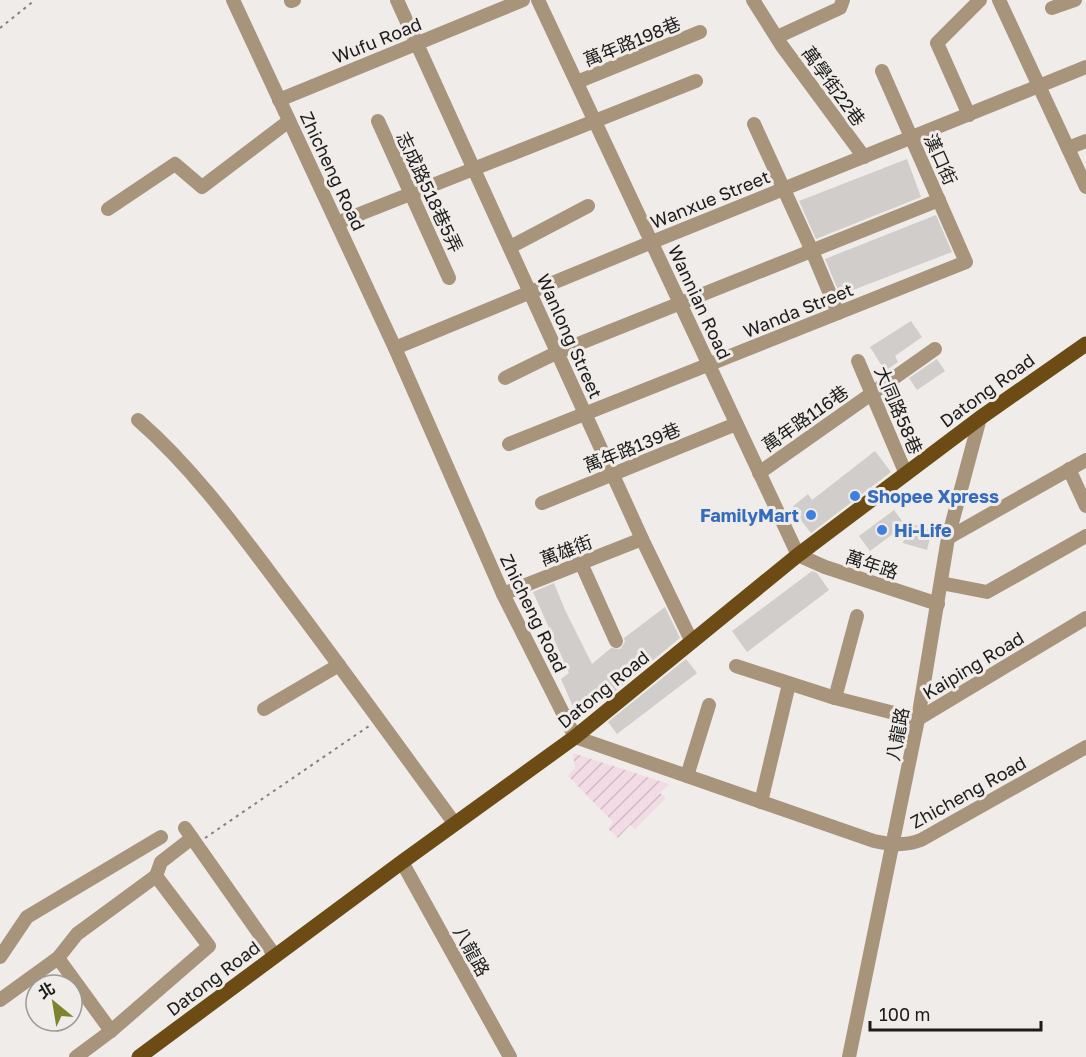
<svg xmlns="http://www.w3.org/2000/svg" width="1086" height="1057" font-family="'Golos Text','Noto Sans TC',sans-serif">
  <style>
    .industrial { fill: url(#industrial-furrows) }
    .building { fill: #d0cdcb }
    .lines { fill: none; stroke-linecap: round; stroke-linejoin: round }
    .path { stroke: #83817f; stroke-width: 2; stroke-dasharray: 3 4.5; stroke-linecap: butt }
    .minor { stroke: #a7947a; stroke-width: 14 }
    .major { stroke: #6c4b15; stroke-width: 15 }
    .shop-dot { fill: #3f7fe0; stroke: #efece9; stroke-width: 2 }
    .labels { text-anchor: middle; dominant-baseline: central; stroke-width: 6; stroke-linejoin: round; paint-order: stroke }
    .street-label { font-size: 18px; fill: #1d1c1b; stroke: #efece9 }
    .shop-label { font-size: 18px; font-weight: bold; fill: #366cbe; stroke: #efece9; text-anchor: start }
  </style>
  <defs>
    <pattern id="industrial-furrows" width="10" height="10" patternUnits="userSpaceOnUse" patternTransform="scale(1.5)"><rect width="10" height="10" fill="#f3dbe5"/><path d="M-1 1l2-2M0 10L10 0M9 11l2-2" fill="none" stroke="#d0bbc4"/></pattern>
  </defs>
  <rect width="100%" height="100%" fill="#efece9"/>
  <!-- industrial -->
  <path class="industrial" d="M573 753 669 784 660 793 666 798 635 829 630 825 618 838 608 829 613 822 568 776 575 768Z"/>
  <!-- building -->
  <g class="building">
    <path d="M907 159 921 197 816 239 799 201Z"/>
    <path d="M936 215 952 252 840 295 825 259Z"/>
    <path d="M911 321 922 337 895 356 898 362 885 371 870 347Z"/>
    <path d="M937 359 945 371 917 390 909 378Z"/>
    <path d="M875 451 891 472 811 533 791 508 808 494 812 500Z"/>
    <path d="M894 510 905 525 870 551 859 536Z"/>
    <path d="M909 523 932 530 927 550 903 543Z"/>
    <path d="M812 571 817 573 829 590 747 652 732 631Z"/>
    <path d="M554 583 565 610 592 664 611 648 620 649 625 642 624 638 665 607 680 638 596 707 586 713 574 709 561 679 569 673 533 592Z"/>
    <path d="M686 659 697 673 617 734 608 722Z"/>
  </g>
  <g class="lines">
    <!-- path -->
    <g class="path">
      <path d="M0 28 35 0"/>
      <path d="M205 838 369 726"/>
    </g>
    <!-- minor -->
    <g class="minor">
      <path d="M233 0 395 348 503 594 575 737 874 841C892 845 904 846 921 840L1086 747"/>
      <path d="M397 0 642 539 692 642"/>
      <path d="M538 0 798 555 825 567 938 604"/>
      <path d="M753 0 782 46 864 157"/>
      <path d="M999 0 1086 187"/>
      <path d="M291 1 294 0"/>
      <path d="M1052 8 1075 0"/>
      <path d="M777 37 840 8 843 0"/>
      <path d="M577 82 700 32"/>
      <path d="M279 100 523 0"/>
      <path d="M969 115 937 43 980 0"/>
      <path d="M378 121 449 278"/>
      <path d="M754 124 812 251 838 313"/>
      <path d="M1068 148 1086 141"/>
      <path d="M108 209 175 164 202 187 289 121"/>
      <path d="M337 223 696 81"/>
      <path d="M510 247 588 206"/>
      <path d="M395 348 652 242 1086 67"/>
      <path d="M858 361 906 474"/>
      <path d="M505 378 558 352 939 200"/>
      <path d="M138 420C194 469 238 530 283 590 341 667 398 746 455 824"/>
      <path d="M509 444 966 262 882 71"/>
      <path d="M1069 469 1086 506"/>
      <path d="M759 473 935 349"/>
      <path d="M542 503 736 424"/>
      <path d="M948 538 1086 460"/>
      <path d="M581 563 616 641"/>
      <path d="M941 583 987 592 1086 536"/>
      <path d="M503 594 642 539"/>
      <path d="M736 666 835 698 918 719 1086 618"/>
      <path d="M835 698 857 616"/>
      <path d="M264 709 339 665"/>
      <path d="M687 776 709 705"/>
      <path d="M761 802 789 684"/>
      <path d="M185 828 275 956"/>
      <path d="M402 862 510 1057"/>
      <path d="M156 876 161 862 192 838"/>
      <path d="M0 957 27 917 161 837"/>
      <path d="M58 958 111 1031"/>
      <path d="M0 1000 58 958 77 934 156 876 209 946 111 1031 76 1057"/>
      <path d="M849 1057 918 719 948 538 980 418"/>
    </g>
    <!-- major -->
    <path class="major" d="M139 1057 402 862 575 737 798 555 980 418 1086 344"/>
  </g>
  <!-- markers -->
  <g class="shop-dot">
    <circle cx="855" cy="496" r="6"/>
    <circle cx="811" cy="515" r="6"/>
    <circle cx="882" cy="530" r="6"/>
  </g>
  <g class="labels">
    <!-- street labels -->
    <g class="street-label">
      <text transform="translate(377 40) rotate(-22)">Wufu Road</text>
      <text transform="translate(632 41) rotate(-22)">萬年路198巷</text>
      <text transform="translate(834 86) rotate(54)">萬學街22巷</text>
      <text transform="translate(941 159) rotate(66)">漢口街</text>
      <text transform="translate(333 171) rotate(65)">Zhicheng Road</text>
      <text transform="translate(430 192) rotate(65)">志成路518巷5弄</text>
      <text transform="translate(710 199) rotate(-22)">Wanxue Street</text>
      <text transform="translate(700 302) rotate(65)">Wannian Road</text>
      <text transform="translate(798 310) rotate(-22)">Wanda Street</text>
      <text transform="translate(570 336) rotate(66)">Wanlong Street</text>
      <text transform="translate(987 390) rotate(-36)">Datong Road</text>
      <text transform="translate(899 410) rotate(67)">大同路58巷</text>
      <text transform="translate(805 418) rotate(-35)">萬年路116巷</text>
      <text transform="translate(632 447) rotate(-22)">萬年路139巷</text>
      <text transform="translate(566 550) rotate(-21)">萬雄街</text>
      <text transform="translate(872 564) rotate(18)">萬年路</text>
      <text transform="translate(534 613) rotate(64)">Zhicheng Road</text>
      <text transform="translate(973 665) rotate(-31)">Kaiping Road</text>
      <text transform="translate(603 689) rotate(-39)">Datong Road</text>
      <text transform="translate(897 734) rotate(-79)">八龍路</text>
      <text transform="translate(968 792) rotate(-29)">Zhicheng Road</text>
      <text transform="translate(472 951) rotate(61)">八龍路</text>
      <text transform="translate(213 978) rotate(-37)">Datong Road</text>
    </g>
    <!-- shop labels -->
    <g class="shop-label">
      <text x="867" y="496">Shopee Xpress</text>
      <text x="799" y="515" text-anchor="end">FamilyMart</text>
      <text x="894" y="530">Hi-Life</text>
    </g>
  </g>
  <!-- north arrow -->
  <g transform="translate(54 1003) rotate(330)"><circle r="28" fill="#efece9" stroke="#9b9997" stroke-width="1.5"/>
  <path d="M0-4.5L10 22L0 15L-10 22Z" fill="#7f832d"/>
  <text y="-9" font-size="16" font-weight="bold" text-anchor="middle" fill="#1d1c1b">北</text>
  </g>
  <!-- scale -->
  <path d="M870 1021v9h171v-9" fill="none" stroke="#1d1c1b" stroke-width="3"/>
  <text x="879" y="1021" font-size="18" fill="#1d1c1b" stroke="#efece9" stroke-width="4.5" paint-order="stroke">100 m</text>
</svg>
